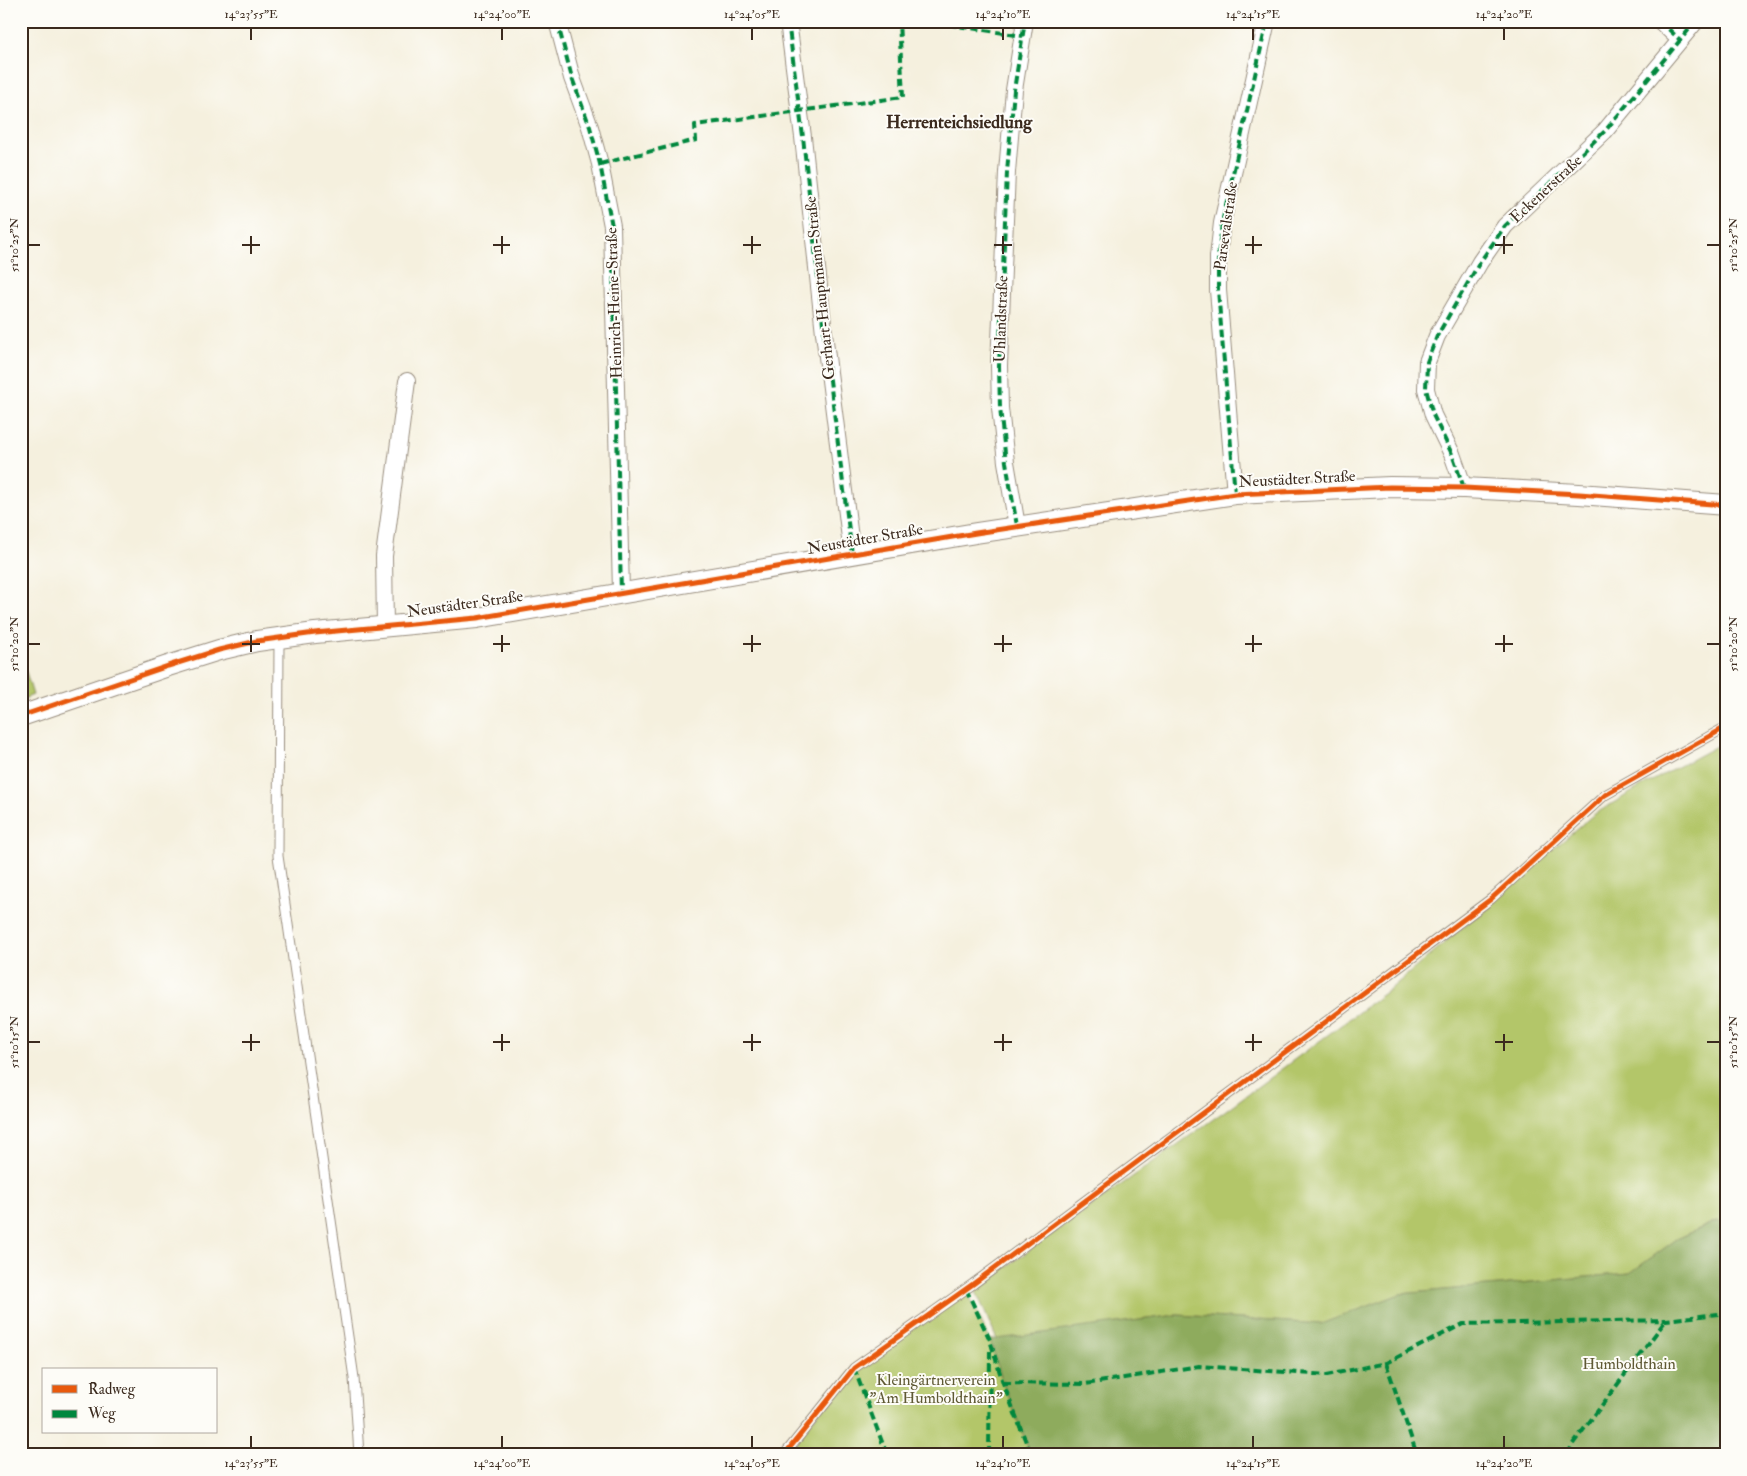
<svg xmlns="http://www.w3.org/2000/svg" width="1747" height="1476" font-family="'IM FELL Double Pica',serif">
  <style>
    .green { fill: #b3c669; stroke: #777844 }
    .forest { fill: #8eab5d; stroke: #646a3e }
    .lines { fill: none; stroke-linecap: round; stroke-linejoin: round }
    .service-casing { stroke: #988d7e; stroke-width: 11 }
    .minor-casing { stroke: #988d7e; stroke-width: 18 }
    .tertiary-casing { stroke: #988d7e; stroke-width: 22 }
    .service { stroke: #fff; stroke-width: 9 }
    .minor { stroke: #fff; stroke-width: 16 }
    .tertiary { stroke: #fff; stroke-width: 20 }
    .quiet { stroke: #00873e; stroke-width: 4; stroke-dasharray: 8 4; stroke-linecap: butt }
    .cycleway-casing { stroke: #fdfcf7; stroke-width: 8 }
    .cycleway { stroke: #e8590c; stroke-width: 5 }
    .ticks { fill: none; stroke: #3b2a1e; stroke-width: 2 }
    .labels { text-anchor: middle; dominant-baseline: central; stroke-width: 4; stroke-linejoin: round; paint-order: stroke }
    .street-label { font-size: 16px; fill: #3b2a1e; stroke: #fdfcf7 }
    .park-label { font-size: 16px; fill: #5f5934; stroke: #fdfcf7 }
    .neighbourhood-label { font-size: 18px; font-weight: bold; fill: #3b2a1e; stroke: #fdfcf7 }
    .neatline { fill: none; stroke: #3b2a1e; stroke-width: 2 }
    .ticks-label { font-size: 12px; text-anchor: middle; fill: #3b2a1e }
  </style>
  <rect width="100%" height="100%" fill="#fdfcf7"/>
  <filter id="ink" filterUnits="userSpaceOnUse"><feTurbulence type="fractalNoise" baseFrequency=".02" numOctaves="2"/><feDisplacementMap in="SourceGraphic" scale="10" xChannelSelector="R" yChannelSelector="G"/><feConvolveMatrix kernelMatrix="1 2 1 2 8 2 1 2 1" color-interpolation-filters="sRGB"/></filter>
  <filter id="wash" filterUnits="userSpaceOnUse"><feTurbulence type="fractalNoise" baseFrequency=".0096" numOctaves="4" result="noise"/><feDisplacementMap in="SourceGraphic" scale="20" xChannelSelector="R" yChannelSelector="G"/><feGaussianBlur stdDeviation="1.12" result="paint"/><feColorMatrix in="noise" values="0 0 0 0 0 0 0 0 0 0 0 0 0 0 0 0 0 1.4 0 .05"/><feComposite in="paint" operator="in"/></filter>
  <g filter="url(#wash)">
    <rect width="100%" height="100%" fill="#f5f0de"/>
    <!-- green -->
    <g class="green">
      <path d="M21 656 33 695 21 700Z"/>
      <path d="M1726 741V1225L1716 1221 1677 1239 1631 1273 1401 1294 1321 1324 1177 1315 997 1340 975 1289 1226 1110 1394 986 1593 815 1635 790Z"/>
      <path d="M966 1289 990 1340 1003 1383 1028 1447 1030 1455H784L854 1368Z"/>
    </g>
    <!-- forest -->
    <path class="forest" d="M1717 1221 1726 1225V1455H1030L1028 1447 1003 1383 990 1340 1177 1315 1321 1324 1400 1294 1630 1273 1677 1239Z"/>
  </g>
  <g filter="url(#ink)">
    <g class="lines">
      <!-- service casing -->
      <g class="service-casing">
        <g id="service">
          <path d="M279 638 278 856 354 1378 359 1455"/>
          <path d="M784 1455 854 1368 973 1284 1491 899 1605 795 1726 727"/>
        </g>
      </g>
      <!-- minor casing -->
      <g class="minor-casing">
        <g id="minor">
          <path d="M557 21 572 78 590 127 600 164 612 226 621 592"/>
          <path d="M788 21 803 137 824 333 852 554"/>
          <path d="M1660 21 1679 39"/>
          <path d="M1464 488 1452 454 1433 415 1426 389 1427 362 1437 336 1480 262 1505 226 1605 131 1696 21"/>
          <path d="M1235 494 1218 290V257L1222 223 1267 21"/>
          <path d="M1017 526 1006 462 1000 408 999 366 1007 172 1014 90 1025 21"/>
          <path d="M385 627 384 556 407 381"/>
        </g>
      </g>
      <!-- tertiary casing -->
      <g class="tertiary-casing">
        <path id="tertiary" d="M21 716 168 666 219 650 257 641 315 633 477 618 976 533 1235 494 1390 487 1464 488 1579 494 1726 505"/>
      </g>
      <!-- service -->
      <use href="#service" class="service"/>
      <!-- minor -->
      <use href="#minor" class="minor"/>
      <!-- tertiary -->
      <use href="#tertiary" class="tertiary"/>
      <!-- quiet -->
      <g class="quiet">
        <path d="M557 21 572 78 590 127 600 164 612 226 621 592"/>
        <path d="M788 21 803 137 824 333 852 554"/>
        <path d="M925 21 1023 36"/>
        <path d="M1660 21 1679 39"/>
        <path d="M600 164 696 140 695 125 903 97 899 21"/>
        <path d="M1464 488 1452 454 1433 415 1426 389 1427 362 1437 336 1480 262 1505 226 1605 131 1696 21"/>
        <path d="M1235 494 1218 290V257L1222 223 1267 21"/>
        <path d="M1017 526 1006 462 1000 408 999 366 1007 172 1014 90 1025 21"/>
        <path d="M966 1289 990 1340 1003 1383 1028 1447 1030 1455"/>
        <path d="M1386 1363 1417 1455"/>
        <path d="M854 1368 887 1455"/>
        <path d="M1003 1383 1086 1384 1199 1366 1327 1375 1386 1363 1463 1324 1666 1320 1726 1313"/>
        <path d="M989 1455 990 1350"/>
        <path d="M1568 1455 1572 1445 1666 1320"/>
      </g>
      <!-- cycleway casing -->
      <g class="cycleway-casing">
        <g id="cycleway">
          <path d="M21 716 168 666 219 650 257 641 315 633 477 618 976 533 1235 494 1390 487 1464 488 1579 494 1726 505"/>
          <path d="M784 1455 854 1368 973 1284 1491 899 1605 795 1726 727"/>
        </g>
      </g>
      <!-- cycleway -->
      <use href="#cycleway" class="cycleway"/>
    </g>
  </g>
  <!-- ticks -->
  <path class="ticks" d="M251 28V40M502 28V40M752 28V40M1003 28V40M1253 28V40M1504 28V40M251 236V254M502 236V254M752 236V254M1003 236V254M1253 236V254M1504 236V254M28 245H40M242 245H260M493 245H510M743 245H761M994 245H1012M1245 245H1262M1495 245H1513M1707 245H1720M251 635V652M502 635V652M752 635V652M1003 635V652M1253 635V652M1504 635V652M28 644H40M242 644H260M493 644H510M743 644H761M994 644H1012M1245 644H1262M1495 644H1513M1707 644H1720M251 1034V1051M502 1034V1051M752 1034V1051M1003 1034V1051M1253 1034V1051M1504 1034V1051M28 1042H40M242 1042H260M493 1042H510M743 1042H761M994 1042H1012M1245 1042H1262M1495 1042H1513M1707 1042H1720M251 1436V1448M502 1436V1448M752 1436V1448M1003 1436V1448M1253 1436V1448M1504 1436V1448"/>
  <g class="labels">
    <!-- street labels -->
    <g class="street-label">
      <text transform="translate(1546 189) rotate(-43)">Eckenerstraße</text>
      <text transform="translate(1226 226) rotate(-82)">Parsevalstraße</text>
      <text transform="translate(820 288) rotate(-96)">Gerhart-Hauptmann-Straße</text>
      <text transform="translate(614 303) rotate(-92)">Heinrich-Heine-Straße</text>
      <text transform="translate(1001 319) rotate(-88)">Uhlandstraße</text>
      <text transform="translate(1297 479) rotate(-3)">Neustädter Straße</text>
      <text transform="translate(865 539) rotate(-10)">Neustädter Straße</text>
      <text transform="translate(465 604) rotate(-8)">Neustädter Straße</text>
    </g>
    <!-- park labels -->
    <g class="park-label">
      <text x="1629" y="1364">Humboldthain</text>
      <text x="936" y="1380">Kleingärtnerverein<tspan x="936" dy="18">"Am Humboldthain"</tspan></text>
    </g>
    <!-- neighbourhood labels -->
    <g class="neighbourhood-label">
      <text x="959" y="122">Herrenteichsiedlung</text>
    </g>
  </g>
  <!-- margin -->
  <rect width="1747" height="1476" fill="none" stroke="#fdfcf7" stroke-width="55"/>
  <!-- legend -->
  <rect x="42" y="1368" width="175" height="65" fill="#fdfcf7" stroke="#afa8a0"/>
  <rect x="52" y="1385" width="25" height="8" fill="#e8590c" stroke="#afa8a0"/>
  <text x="88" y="1394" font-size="15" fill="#3b2a1e">Radweg</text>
  <rect x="52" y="1410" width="25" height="8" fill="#00873e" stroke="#afa8a0"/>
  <text x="88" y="1418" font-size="15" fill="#3b2a1e">Weg</text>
  <rect x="28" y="28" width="1692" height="1420" class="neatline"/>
  <g class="ticks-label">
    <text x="251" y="18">14°23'55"E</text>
    <text x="502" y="18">14°24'00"E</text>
    <text x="752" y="18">14°24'05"E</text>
    <text x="1003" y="18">14°24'10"E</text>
    <text x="1253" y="18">14°24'15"E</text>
    <text x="1504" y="18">14°24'20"E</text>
    <text transform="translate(14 245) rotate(-90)" y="4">51°10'25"N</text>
    <text transform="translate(1733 245) rotate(-90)" y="4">51°10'25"N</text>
    <text transform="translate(14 644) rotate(-90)" y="4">51°10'20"N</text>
    <text transform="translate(1733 644) rotate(-90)" y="4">51°10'20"N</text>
    <text transform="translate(14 1042) rotate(-90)" y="4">51°10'15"N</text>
    <text transform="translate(1733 1042) rotate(-90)" y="4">51°10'15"N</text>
    <text x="251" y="1467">14°23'55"E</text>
    <text x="502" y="1467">14°24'00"E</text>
    <text x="752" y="1467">14°24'05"E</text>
    <text x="1003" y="1467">14°24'10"E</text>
    <text x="1253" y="1467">14°24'15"E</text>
    <text x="1504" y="1467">14°24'20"E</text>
  </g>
</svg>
